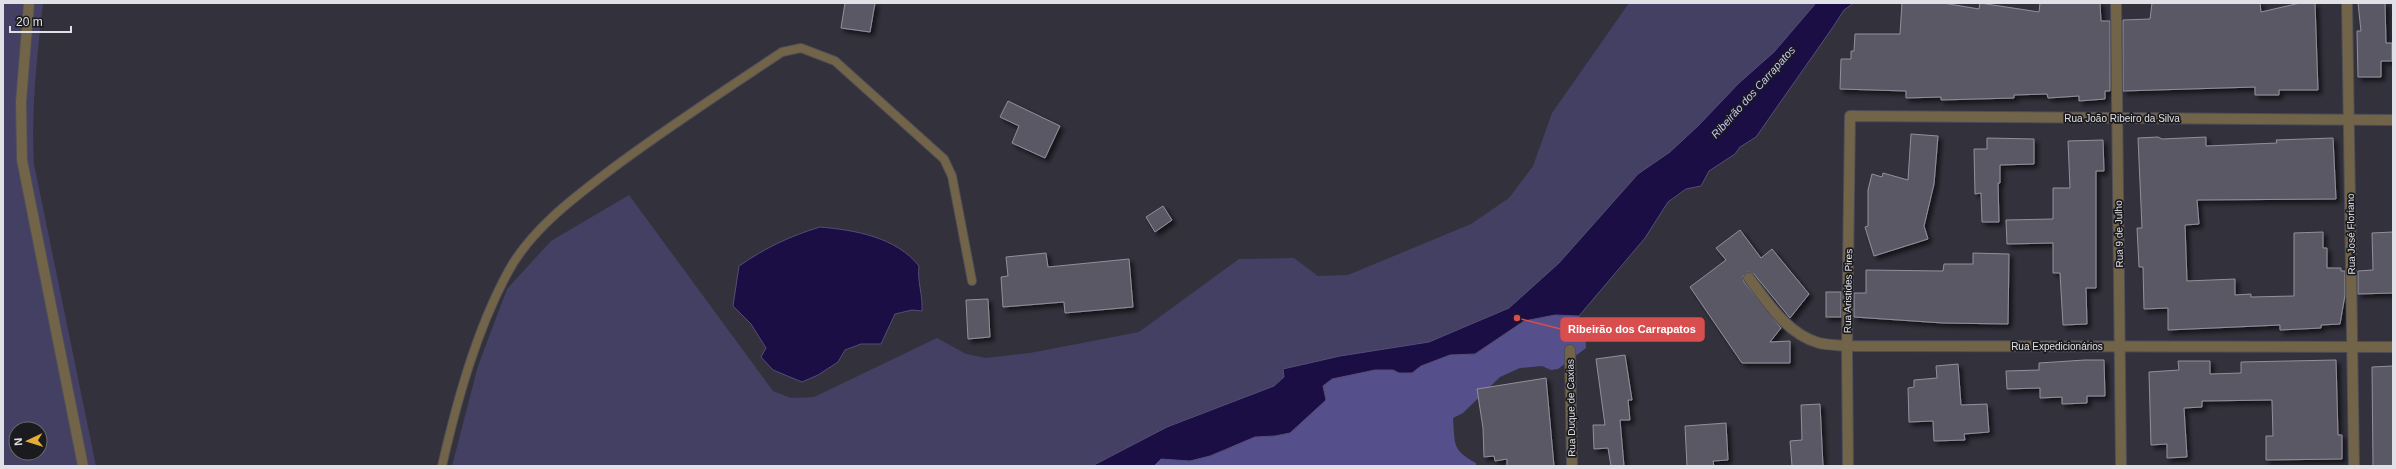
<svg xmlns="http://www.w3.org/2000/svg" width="2396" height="469" font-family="Arial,sans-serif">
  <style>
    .green { fill: #434064; fill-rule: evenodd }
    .forest { fill: #554f8c }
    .water { fill: #1b0e45; stroke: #564d76 }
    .building { fill: #5a5965; stroke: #90909d; filter: url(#shadow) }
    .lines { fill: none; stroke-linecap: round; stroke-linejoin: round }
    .lane-casing { stroke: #4e4d57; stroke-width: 10 }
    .street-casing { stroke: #4e4d57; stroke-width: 12 }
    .lane { stroke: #726449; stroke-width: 8 }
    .street { stroke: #726449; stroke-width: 10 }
    .labels { text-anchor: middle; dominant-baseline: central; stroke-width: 3.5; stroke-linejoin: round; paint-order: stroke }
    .street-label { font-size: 10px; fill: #e0e0e7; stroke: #1a1a1f }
    .water-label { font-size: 11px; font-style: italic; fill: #c9c6fd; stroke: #1a1a1f }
    .leader { fill: none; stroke: #d84d4e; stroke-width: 1.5 }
    .callout-dot { fill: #d84d4e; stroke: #1a1a1f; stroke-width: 1.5 }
    .callout { fill: #d84d4e; stroke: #d84d4e; stroke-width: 1.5 }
    .callout-label { font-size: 11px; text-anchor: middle; font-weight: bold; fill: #fff }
  </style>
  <defs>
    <filter id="shadow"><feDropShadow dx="3.5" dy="3.5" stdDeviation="2" flood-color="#0009"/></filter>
  </defs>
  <rect width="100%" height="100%" fill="#32313c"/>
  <!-- green -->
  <g class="green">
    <path d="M3 3H43C37 57 31 110 34 164L96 466H3ZM16 429H40V453H16Z"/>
    <path d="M1629 3H1816L1774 52 1739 83 1699 125 1670 152 1638 174 1559 263 1530 291 1509 308 1429 342 1283 369 1284 377 1274 386 1167 427 1092 466H452L478 366 507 289 551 241 629 195 773 391 791 398 814 397 937 338 966 354 986 358 1030 353 1139 332 1239 259 1294 258 1318 276 1348 275 1471 224 1509 198 1533 166 1552 113Z"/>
  </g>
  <!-- forest -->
  <path class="forest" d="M1555 315 1579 316 1585 332 1586 348 1558 369 1551 370 1542 366 1520 368 1500 377 1463 413 1453 418C1455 445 1452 450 1476 463V466H1154L1161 459 1190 460 1226 450 1238 443 1255 437 1275 436 1290 433 1326 400 1323 386 1332 379 1347 375 1375 370H1393L1399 373H1412L1421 366 1450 355 1475 354 1524 321Z"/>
  <!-- water -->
  <g class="water">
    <path d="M1816 3H1854L1844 10 1833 27 1756 137 1740 147 1735 154 1709 171 1701 186 1686 189 1668 202 1645 238 1579 316 1555 315 1524 321 1475 354 1450 355 1421 366 1412 373H1399L1393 370H1375L1332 379 1323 386 1326 400 1290 433 1275 436 1255 437 1210 456 1190 461 1161 459 1154 466H1092L1167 427 1274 386 1284 377 1283 369 1340 356 1429 342 1509 308 1559 263 1638 174 1670 152 1699 125 1739 83 1774 52Z"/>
    <path d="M820 227C855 230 896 237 919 266 917 281 923 295 922 311L912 310 895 314 881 344H861L845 350 838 362 818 375 802 382 773 370 761 357 766 348 751 324 733 306 739 266C765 248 790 236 820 227Z"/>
  </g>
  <!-- building -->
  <g class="building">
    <path d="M845 3H875L870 32 841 28Z"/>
    <path d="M1902 3H1943L1979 9 1980 3 2039 12 2040 3H2100L2101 21H2110V91H2105V99L2079 101V96L2048 98 2047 94 2014 95V98L1941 100V97L1906 98V91L1840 89 1841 59H1851V51H1854L1855 34H1900Z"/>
    <path d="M2152 3H2260L2261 12 2300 3H2315L2318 90H2279V95H2255V87L2123 91V20L2150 19Z"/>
    <path d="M2358 3H2385L2386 43H2392V61H2381V77H2358L2357 31H2361Z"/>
    <path d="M1008 101 1060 126 1045 158 1012 143 1019 126 1000 117Z"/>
    <path d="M1911 134 1938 136 1934 184 1924 226 1928 239 1874 256 1865 227 1868 226V190L1872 174 1882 177 1883 173 1908 180Z"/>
    <path d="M2158 137 2162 139 2206 137V146L2277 143 2276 140 2333 138 2336 199 2197 200 2199 224 2185 225 2187 281 2235 279V295L2251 294V297L2294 296V233L2323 232V248H2327V268H2341V271H2345V295L2340 324 2321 325V328L2280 330V325L2168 330V308L2144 309 2143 267H2139L2137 228H2142L2138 138Z"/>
    <path d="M1987 138 2034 139V164L2000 165V183H1998L1999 222H1982L1981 193 1975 194 1974 149H1987Z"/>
    <path d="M2103 140 2104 171H2096V288H2086L2087 324 2063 325 2060 273H2053V243L2007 244 2006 220 2053 219V188H2070L2068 141Z"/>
    <path d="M1163 206 1172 220 1155 232 1146 217Z"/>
    <path d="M1740 230 1761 258 1772 249 1809 294 1790 318 1754 274 1748 272 1743 276 1744 282 1781 328 1770 342 1790 341V363H1742L1690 287 1726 260 1716 248Z"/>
    <path d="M2393 232V293L2358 294V271L2373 270 2372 233Z"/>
    <path d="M1046 253 1048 267 1129 259 1133 307 1065 313 1064 302 1003 307 1001 277 1008 276 1006 257Z"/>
    <path d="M1973 253 2009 254 2008 324 1943 323 1854 317V293H1866V270L1943 271 1944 264H1973Z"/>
    <rect x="1826" y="292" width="15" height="25"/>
    <path d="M988 299 990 337 968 339 966 300Z"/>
    <path d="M1625 355 1632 400H1628L1630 420H1620L1624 466H1611L1608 448 1594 449 1593 425H1605L1596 359Z"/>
    <path d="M2085 360H2104L2105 396H2087V403L2062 404V397L2040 398V388L2007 389 2006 371 2039 370V363Z"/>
    <path d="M2336 360 2338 435H2342V459L2266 460V436H2273L2272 400 2202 401V407L2184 408 2187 457 2167 458V444L2151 445 2149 372 2179 370 2178 361H2210V374L2241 373V362Z"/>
    <path d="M1958 364 1961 405 1987 404 1989 432 1964 434 1965 440 1934 441 1933 421 1909 422 1908 388 1914 387V380L1937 378 1936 366Z"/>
    <path d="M2393 366V466H2373L2372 367Z"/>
    <path d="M1546 378 1554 466H1507V459L1495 461 1494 456 1484 457 1483 428 1477 389Z"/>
    <path d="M1820 404 1823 466H1792L1790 441 1802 440 1801 405Z"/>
    <path d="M1726 423 1728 460 1713 461 1714 466H1687L1685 426Z"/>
  </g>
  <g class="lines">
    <!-- lane casing -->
    <g class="lane-casing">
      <path id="lane" d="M442 466C457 401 476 331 508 272 531 229 575 197 613 168 668 127 725 90 782 52L801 48 835 61 944 159 952 176 972 281"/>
    </g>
    <!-- street casing -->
    <g class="street-casing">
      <g id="street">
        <path d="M29 3 21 102 22 160 83 466"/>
        <path d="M2116 3 2121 466"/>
        <path d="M2347 3 2354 466"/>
        <path d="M1749 278C1768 303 1787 334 1819 343 1828 345 1838 345 1847 346L2393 347"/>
        <path d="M1570 350 1572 466"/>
        <path d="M1848 466 1847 346 1850 116 2393 120"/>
      </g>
    </g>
    <!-- lane -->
    <use href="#lane" class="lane"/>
    <!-- street -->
    <use href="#street" class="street"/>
  </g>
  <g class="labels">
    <!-- street labels -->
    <g class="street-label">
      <text x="2122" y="118">Rua João Ribeiro da Silva</text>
      <text transform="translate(2119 234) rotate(-91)">Rua 9 de Julho</text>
      <text transform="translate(2351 234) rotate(-91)">Rua José Floriano</text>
      <text transform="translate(1848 291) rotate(-89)">Rua Aristides Pires</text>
      <text x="2057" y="346">Rua Expedicionários</text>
      <text transform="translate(1571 408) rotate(-91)">Rua Duque de Caxias</text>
    </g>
    <!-- water labels -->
    <g class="water-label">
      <text transform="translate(1753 92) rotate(-48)">Ribeirão dos Carrapatos</text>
    </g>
  </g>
  <!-- callouts -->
  <path class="leader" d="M1517 318L1561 329"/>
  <circle class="callout-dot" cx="1517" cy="318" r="4"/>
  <rect class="callout" x="1561" y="318" width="143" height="23" rx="4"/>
  <g class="callout-label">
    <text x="1632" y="333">Ribeirão dos Carrapatos</text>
  </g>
  <!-- border -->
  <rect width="2396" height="469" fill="none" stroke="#e0e0e7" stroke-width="8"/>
  <!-- north arrow -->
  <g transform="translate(28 441) rotate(266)"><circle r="19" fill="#1a1a1f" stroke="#69696f"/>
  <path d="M0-3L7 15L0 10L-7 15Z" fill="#e4ae35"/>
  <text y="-6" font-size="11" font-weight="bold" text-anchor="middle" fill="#e0e0e7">N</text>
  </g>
  <!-- scale -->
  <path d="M10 26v6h61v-6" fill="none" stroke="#e0e0e7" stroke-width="2"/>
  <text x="16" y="26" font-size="12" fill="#e0e0e7" stroke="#1a1a1f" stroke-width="3" paint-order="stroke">20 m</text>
</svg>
